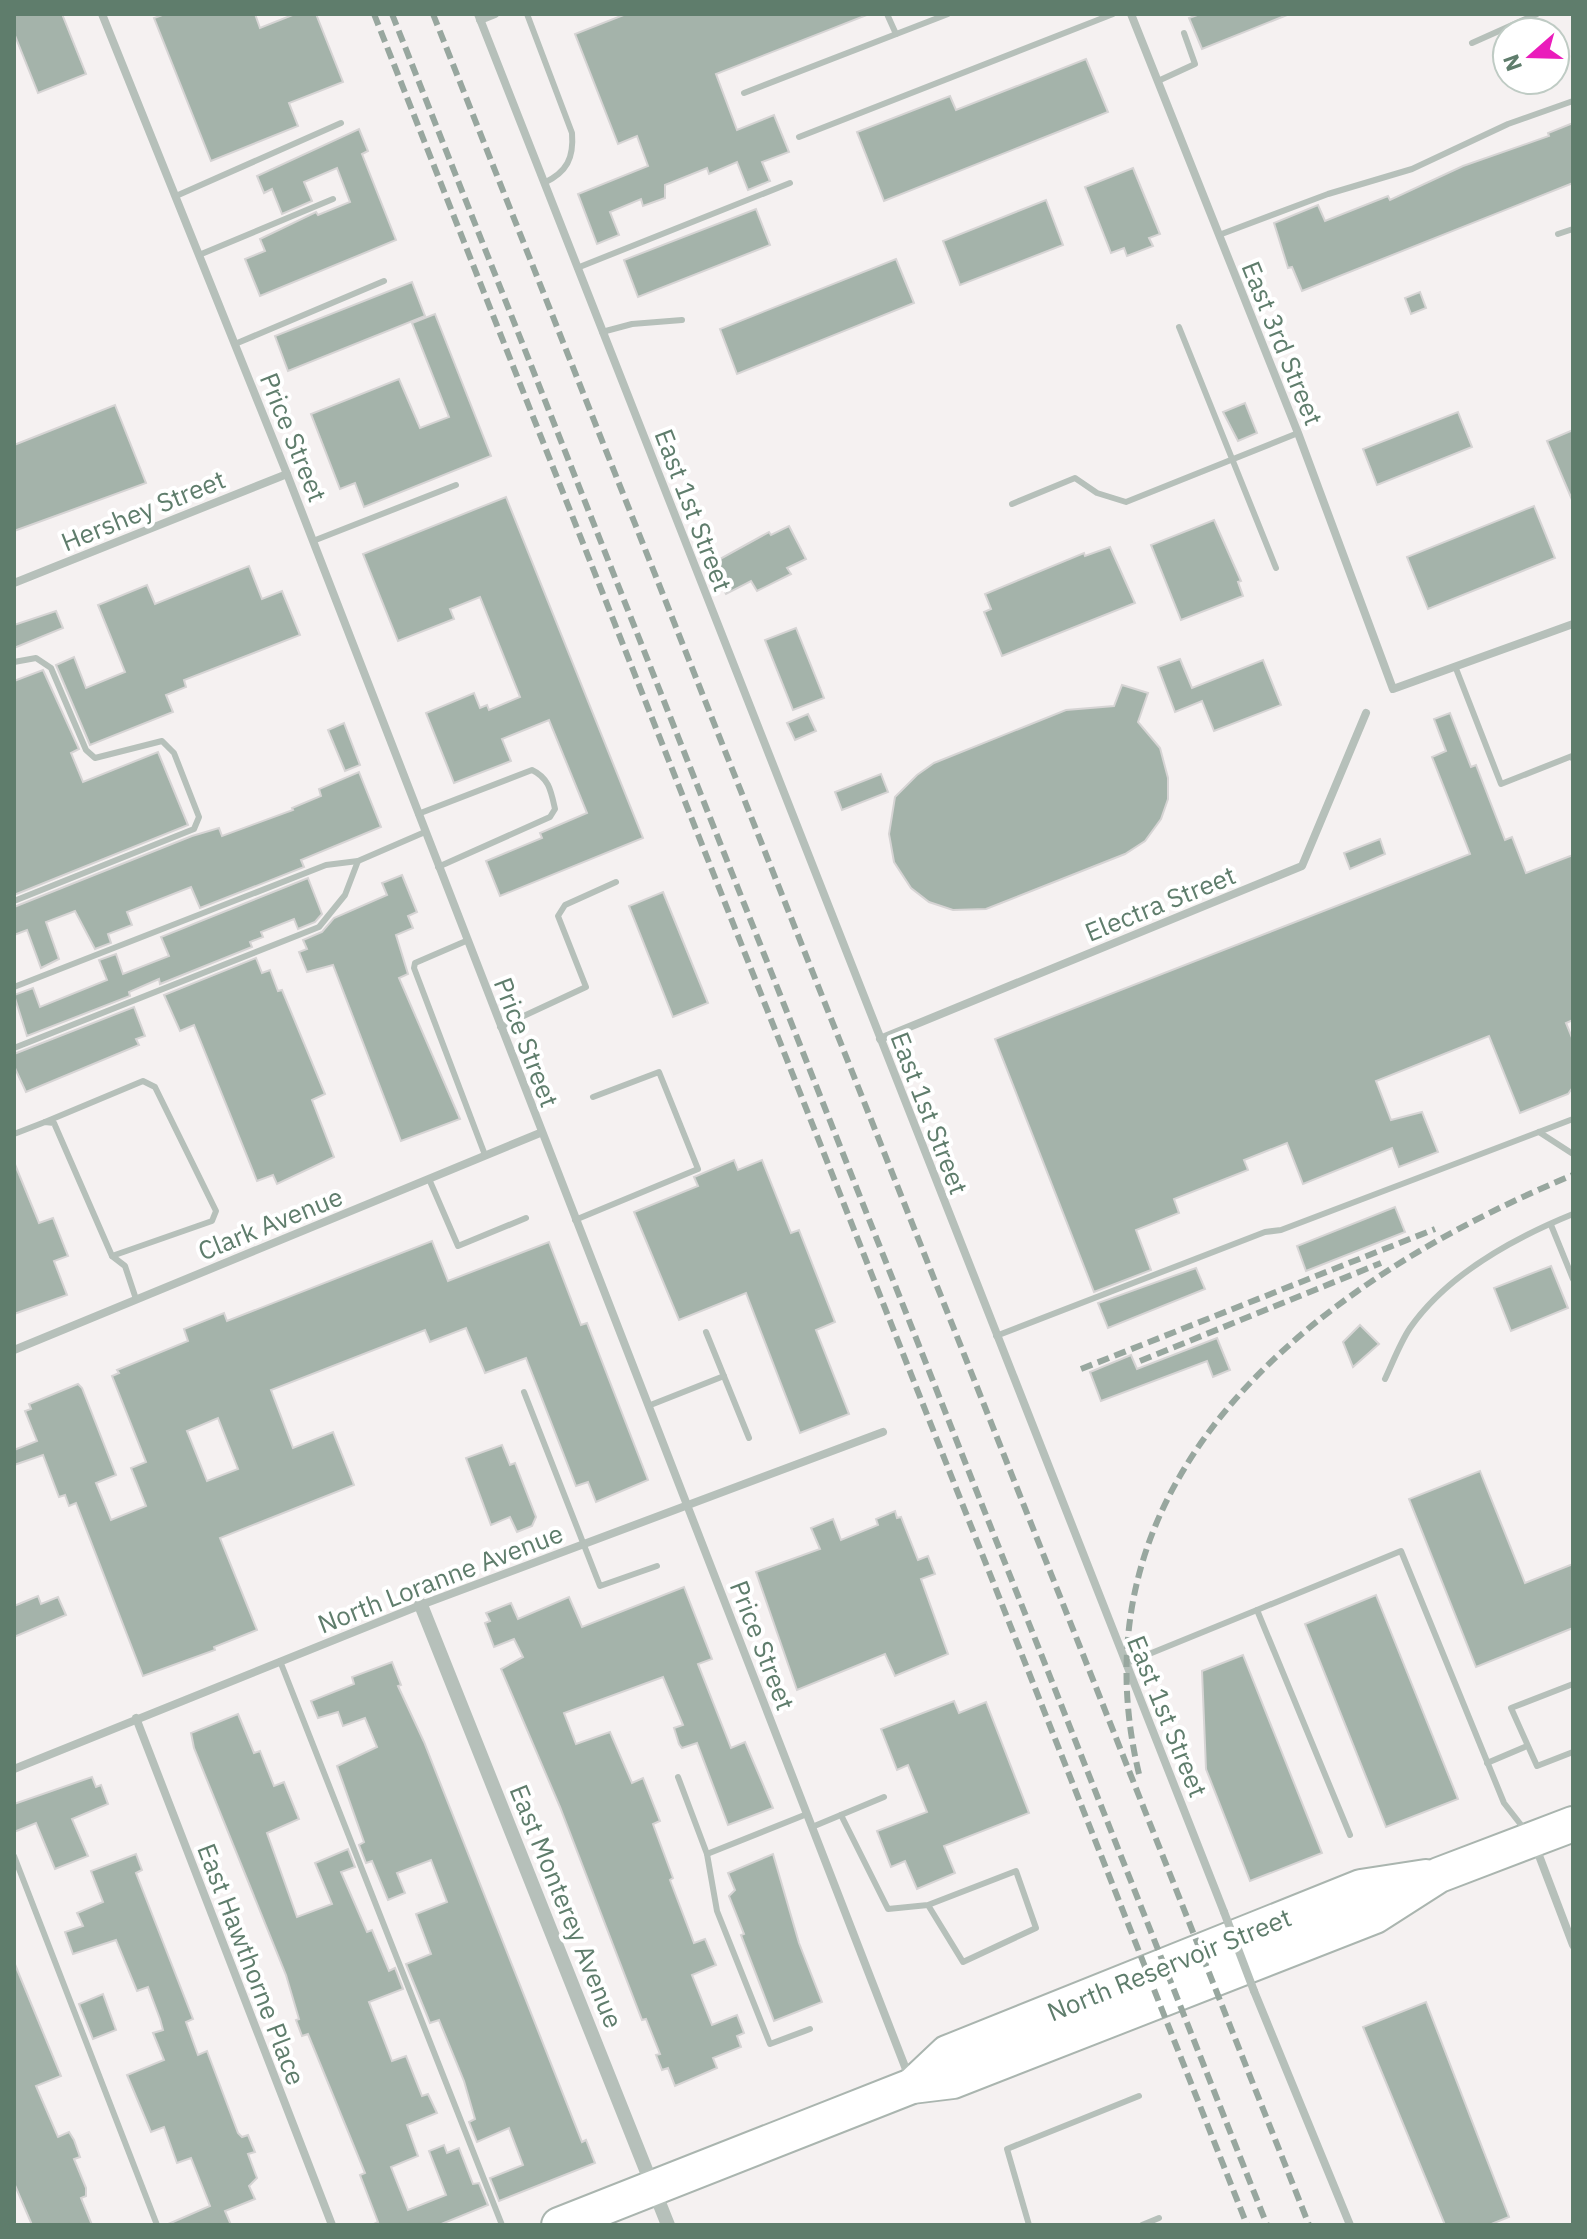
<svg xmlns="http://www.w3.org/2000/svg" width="1587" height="2239" font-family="'IBM Plex Sans',sans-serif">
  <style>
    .building { fill: #a4b3aa; stroke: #d6d4d4; stroke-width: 2; fill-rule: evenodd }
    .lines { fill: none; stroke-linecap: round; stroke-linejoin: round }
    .primary-casing { stroke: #aab5af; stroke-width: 38 }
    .service { stroke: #b6c0ba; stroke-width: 6 }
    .minor { stroke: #b6c0ba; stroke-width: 8 }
    .tertiary { stroke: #b6c0ba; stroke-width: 14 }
    .primary { stroke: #fff; stroke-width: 34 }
    .rail { stroke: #98a79f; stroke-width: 6; stroke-dasharray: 12 6; stroke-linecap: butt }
    .minor-bridge { stroke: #b6c0ba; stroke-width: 8 }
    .labels { text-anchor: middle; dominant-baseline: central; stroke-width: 8; stroke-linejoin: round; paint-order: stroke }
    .street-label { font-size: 26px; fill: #5f7d6c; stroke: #fff }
  </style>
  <rect width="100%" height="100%" fill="#f5f1f1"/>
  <!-- building -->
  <g class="building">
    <path d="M14 14H62L86 74 38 93 14 33Z"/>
    <path d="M165 14H255L260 28 295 14H316L343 82 289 103 298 126 211 161 154 18Z"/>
    <path d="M626 14H866L867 15 716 74 737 130 774 115 789 152 762 162 770 181 748 190 737 162 709 174 707 168 665 185V198L643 206 641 199 610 212 619 235 597 244 578 194 648 166 637 136 618 144 575 34Z"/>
    <path d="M1200 14H1287V15L1202 49 1189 18Z"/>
    <path d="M1086 59 1108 112 884 201 857 132 950 96 956 110Z"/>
    <path d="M1573 123V183L1302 291 1292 267 1288 268 1274 223 1318 205 1325 221 1388 196 1390 200 1463 166 1549 136 1548 133Z"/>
    <path d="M359 129 368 151 362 154 396 240 260 296 245 259 265 251 260 239 316 212 318 215 350 202 337 168 304 182 312 201 282 214 272 189 264 193 257 176Z"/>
    <path d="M1133 168 1160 234 1149 238 1153 246 1127 256 1124 248 1111 253 1085 187Z"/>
    <path d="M1046 200 1063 245 960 285 943 241Z"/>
    <path d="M756 209 770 245 638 297 624 260Z"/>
    <path d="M896 259 914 303 737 374 720 329Z"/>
    <path d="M412 282 425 316 288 371 275 336Z"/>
    <path d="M1420 292 1426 308 1411 314 1405 298Z"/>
    <path d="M435 314 491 456 364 507 355 483 340 489 311 414 399 379 420 428 449 417 412 323Z"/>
    <path d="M1245 403 1257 433 1238 441 1223 412Z"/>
    <path d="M115 405 146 483 14 531V445Z"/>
    <path d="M1458 412 1472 447 1377 485 1363 449Z"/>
    <path d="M1573 430V502L1547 441Z"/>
    <path d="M506 497 643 838 500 896 486 861 542 838 540 833 587 813 549 720 502 739 511 761 454 783 426 713 474 693 480 708 487 705 489 710 520 697 480 597 450 609 454 619 398 641 363 554Z"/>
    <path d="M1534 506 1555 558 1428 609 1407 557Z"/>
    <path d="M1214 520 1241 581 1238 582 1243 596 1181 620 1151 545Z"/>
    <path d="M789 526 806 559 787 568 791 574 757 591 751 581 726 594 711 564 769 532 771 535Z"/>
    <path d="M1110 547 1135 603 1002 656 984 612 991 609 985 594 1084 553 1085 556Z"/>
    <path d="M249 566 262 599 282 591 300 635 184 680 186 687 166 695 173 712 90 745 56 665 74 657 86 688 125 672 98 605 147 585 155 604Z"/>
    <path d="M56 611 63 628 14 648V625Z"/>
    <path d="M796 628 824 698 793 710 765 640Z"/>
    <path d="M1180 659 1192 688 1263 660 1281 705 1214 731 1202 701 1175 712 1158 667Z"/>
    <path d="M43 670 79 749 71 753 83 782 158 752 188 825 14 895V681Z"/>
    <path d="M1122 685 1148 693 1138 722 1160 748 1168 778V799L1161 819 1145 841 1125 854 986 909 953 910 929 902 911 888 894 862 889 834 895 797 917 775 934 763 1066 710 1114 706Z"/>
    <path d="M1450 713 1471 767 1476 765 1505 840 1512 837 1526 873 1573 855V1020L1566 1023 1573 1040V1087L1568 1094 1520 1113 1489 1036 1376 1081 1391 1120 1422 1112 1438 1152 1399 1167 1392 1148 1303 1184 1287 1143 1244 1160 1248 1170 1174 1199 1179 1213 1136 1230 1151 1270 1094 1292 995 1039 1470 854 1432 757 1446 751 1434 719Z"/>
    <path d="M808 714 816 731 795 740 787 723Z"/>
    <path d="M344 723 360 765 345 771 328 730Z"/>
    <path d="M359 772 381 827 301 860 304 867 200 908 191 887 127 912 132 925 108 934 111 943 95 949 75 911 46 922 59 959 41 968 27 930 14 935V907L192 836 219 828 222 836 293 810 292 808 321 796 319 789Z"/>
    <path d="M881 774 888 792 842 810 835 792Z"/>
    <path d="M1380 839 1385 854 1350 869 1344 853Z"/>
    <path d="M402 875 417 912 408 916 413 928 396 935 408 974 399 978 460 1119 401 1141 333 965 307 972 299 952 307 949 303 940 322 932 334 918 387 895 382 883Z"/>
    <path d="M308 878 322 914 315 922 298 929 294 919 261 932 263 937 250 942 252 947 160 984 159 979 129 992 130 996 27 1036 14 995 33 988 40 1007 107 980 99 960 116 954 123 974 169 956 161 937Z"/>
    <path d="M663 892 708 1003 673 1017 629 906Z"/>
    <path d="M256 958 262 973 270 970 278 991 282 990 325 1094 312 1100 334 1157 277 1184 273 1175 257 1181 194 1025 180 1031 164 995Z"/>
    <path d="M134 1007 145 1036 136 1039 139 1045 26 1092 14 1066V1054Z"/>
    <path d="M734 1160 738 1170 762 1160 791 1233 799 1230 835 1322 816 1330 849 1414 800 1433 746 1293 679 1320 634 1212 698 1186 694 1177Z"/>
    <path d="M14 1162 39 1223 53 1218 68 1256 54 1261 67 1295 14 1314Z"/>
    <path d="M1395 1207 1405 1232 1306 1271 1297 1246Z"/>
    <path d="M432 1241 448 1281 549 1242 581 1325 587 1323 648 1480 596 1502 588 1482 576 1486 526 1358 485 1373 466 1328 430 1342 425 1330 271 1390 293 1448 333 1432 354 1485 220 1538 257 1630 214 1647 215 1650 143 1676 76 1503 69 1506 65 1495 59 1497 43 1455 14 1465V1450L37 1441 25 1411 31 1409 29 1404 78 1384 82 1388 116 1475 96 1483 111 1520 146 1506 131 1468 146 1462 112 1376 119 1373 117 1370 188 1341 184 1329 224 1313 227 1321ZM218 1418 238 1469 207 1481 187 1431Z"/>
    <path d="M1551 1266 1568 1308 1511 1331 1494 1288Z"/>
    <path d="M1196 1268 1205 1289 1108 1328 1098 1303Z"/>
    <path d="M1360 1325 1379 1344 1353 1367 1343 1342Z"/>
    <path d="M1217 1338 1230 1370 1213 1377 1207 1361 1101 1401 1090 1372 1131 1355 1137 1369Z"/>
    <path d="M502 1445 510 1465 515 1463 536 1517 532 1526 517 1532 510 1517 491 1525 466 1458Z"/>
    <path d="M1480 1471 1525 1583 1573 1564V1628L1476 1667 1409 1499Z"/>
    <path d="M895 1511 897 1518 901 1517 918 1560 928 1556 935 1574 921 1579 948 1654 895 1676 885 1654 797 1690 756 1572 820 1549 811 1528 833 1519 841 1540 878 1525 876 1519Z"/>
    <path d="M684 1587 712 1659 698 1664 731 1748 745 1742 773 1808 728 1825 697 1743 682 1748 679 1744 674 1728 683 1725 663 1677 564 1713 576 1744 610 1732 632 1783 643 1778 660 1821 653 1824 673 1878 670 1880 694 1943 705 1939 716 1965 692 1975 712 2025 737 2015 744 2033 737 2036 741 2047 713 2058 717 2068 675 2086 668 2068 662 2070 656 2055 660 2054 646 2019 642 2020 560 1807 501 1669 523 1657 514 1639 494 1647 485 1623 490 1621 486 1613 511 1603 518 1619 569 1597 582 1627Z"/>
    <path d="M1376 1595 1458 1799 1386 1827 1305 1624Z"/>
    <path d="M38 1596 41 1604 58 1597 66 1615 14 1637V1606Z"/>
    <path d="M1243 1655 1322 1853 1250 1881 1206 1769 1202 1671Z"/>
    <path d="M392 1662 401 1685 398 1686 424 1742 582 2142 586 2140 595 2163 499 2201 490 2178 523 2165 509 2128 477 2142 469 2122 475 2119 464 2081 439 2020 430 2023 406 1964 431 1954 416 1914 447 1902 431 1860 397 1873 405 1893 388 1900 372 1861 366 1863 359 1845 364 1842 337 1766 377 1747 365 1718 343 1726 338 1712 318 1718 311 1701 354 1684 352 1677Z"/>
    <path d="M954 1701 959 1713 986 1702 1029 1813 944 1846 955 1873 917 1889 905 1861 891 1867 877 1831 927 1812 908 1765 897 1770 881 1729Z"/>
    <path d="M238 1714 254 1753 260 1751 274 1786 284 1782 299 1819 267 1833 297 1917 332 1904 315 1863 348 1849 355 1867 341 1872 367 1932 372 1930 389 1971 395 1968 403 1989 369 2002 392 2061 406 2056 422 2096 428 2094 437 2113 407 2125 418 2156 391 2167 408 2210 446 2195 429 2151 444 2145 447 2153 459 2148 473 2184 479 2183 488 2205 439 2225H372L378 2222 360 2175 365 2173 308 2034 302 2036 296 2020 299 2019 286 1975 194 1748 191 1733Z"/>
    <path d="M92 1777 96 1787 101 1785 108 1804 72 1819 88 1856 55 1869 36 1823 14 1832V1804Z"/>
    <path d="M136 1854 142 1870 136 1873 193 2019 186 2022 198 2055 207 2051 238 2133 242 2137 248 2135 255 2152 248 2154 257 2178 249 2186 255 2199 225 2211 231 2225H166L210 2206 191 2158 177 2163 164 2127 151 2132 127 2075 164 2060 153 2033 163 2030 160 2019 148 1987 137 1991 116 1940 73 1954 65 1932 83 1926 77 1913 103 1902 91 1871Z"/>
    <path d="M773 1854 799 1943 822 2002 774 2021 741 1935 744 1934 729 1896 735 1890 728 1873Z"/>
    <path d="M14 1962 61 2076 36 2086 58 2137 69 2132 74 2140 80 2157 74 2159 86 2188V2196L81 2198 92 2225H32L14 2183Z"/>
    <path d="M103 1994 116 2030 93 2039 79 2004Z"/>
    <path d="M1426 2002 1509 2217 1489 2225H1445L1363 2027Z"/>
  </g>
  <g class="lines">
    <!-- primary casing -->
    <g class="primary-casing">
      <g id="primary">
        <path d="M912 2086 947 2053 1361 1887 1426 1877"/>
        <path d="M559 2225 912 2086 953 2081 1375 1916 1439 1875 1573 1824"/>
      </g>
    </g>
    <!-- service -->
    <g class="service">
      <path d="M527 14 572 133C574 158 567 172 544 183"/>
      <path d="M887 14 896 34"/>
      <path d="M1472 43 1537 14"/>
      <path d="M1158 81 1195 64 1184 33"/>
      <path d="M744 93 948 14"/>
      <path d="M799 137 1113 14"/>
      <path d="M176 196 341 123"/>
      <path d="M1558 234 1573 229"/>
      <path d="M1219 235 1328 194 1412 169 1508 124 1573 101"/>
      <path d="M199 255 333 199"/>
      <path d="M577 268 790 183"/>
      <path d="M1179 327 1276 568"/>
      <path d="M602 332 632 324 682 320"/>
      <path d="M235 344 384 281"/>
      <path d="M1012 504 1075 478 1097 493 1126 502 1298 433"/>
      <path d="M313 541 456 485"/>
      <path d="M14 662 36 658 51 668 86 750 95 758 162 741 174 753 199 817 194 829 14 901"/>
      <path d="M1455 666 1501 784 1572 756 1573 759"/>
      <path d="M418 814 532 770C549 778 551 791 555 809L550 817 438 867"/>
      <path d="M466 941 415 963 414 968 485 1155"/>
      <path d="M14 987 326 865 358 861 425 832"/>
      <path d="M500 1027 586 987 558 916 565 905 616 882"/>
      <path d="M14 1048 319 927 345 895 358 861"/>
      <path d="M45 1122 143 1081 155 1087 216 1211 212 1221 112 1256"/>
      <path d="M1539 1132 1573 1154"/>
      <path d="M14 1134 45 1122 54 1123 112 1256 125 1266 136 1299"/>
      <path d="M429 1179 458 1246 526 1218"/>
      <path d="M575 1220 698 1169 659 1072 593 1097"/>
      <path d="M1551 1225 1573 1279"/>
      <path d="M706 1332 749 1438"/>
      <path d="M996 1336 1265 1232 1281 1230 1573 1119"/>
      <path d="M1385 1379C1393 1362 1400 1343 1410 1328 1447 1275 1514 1238 1573 1214"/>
      <path d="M524 1392 600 1586 657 1566"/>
      <path d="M648 1406 724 1376"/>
      <path d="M280 1661 502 2225"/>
      <path d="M1127 1663 1257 1610"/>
      <path d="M1573 1684 1511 1708 1537 1766 1573 1752"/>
      <path d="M1487 1763 1527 1746"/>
      <path d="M678 1777 707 1854 807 1814"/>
      <path d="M841 1815 888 1909 928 1905 963 1962 1036 1928 1016 1871 928 1905"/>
      <path d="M812 1827 884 1797"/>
      <path d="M1350 1835 1257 1610 1401 1551 1504 1803 1525 1830"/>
      <path d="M707 1854 717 1911 770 2044 810 2029"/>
      <path d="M14 1856 157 2225"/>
      <path d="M1029 2225 1007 2149 1139 2096"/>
      <path d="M1142 2225 1159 2218"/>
    </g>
    <!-- minor -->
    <g class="minor">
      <path d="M102 14 287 474 909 2077"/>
      <path d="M478 14 1224 1912"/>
      <path d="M1131 14 1298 433 1393 689 1573 624"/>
      <path d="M480 20 495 14"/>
      <path d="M14 583 287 474"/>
      <path d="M880 1039 1302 866 1366 713"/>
      <path d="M14 1350 540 1133"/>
      <path d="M136 1718 332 2225"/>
      <path d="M14 1769 421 1605 883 1432"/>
      <path d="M1535 1845 1573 1945"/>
      <path d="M1254 1991 1350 2225"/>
    </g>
    <!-- tertiary -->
    <path class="tertiary" d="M421 1605 668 2225"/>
    <!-- primary -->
    <use href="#primary" class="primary"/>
    <!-- rail -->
    <g class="rail">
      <path d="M374 14 1247 2225"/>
      <path d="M392 14 1267 2225"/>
      <path d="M433 14 1309 2225"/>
      <path d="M1140 1361 1381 1263"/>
      <path d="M1081 1369 1435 1229"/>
      <path d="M1139 1774C1066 1469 1326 1277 1573 1175"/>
    </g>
    <!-- minor-bridge -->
    <path class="minor-bridge" d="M1224 1912 1254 1991"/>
  </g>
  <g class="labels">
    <!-- street labels -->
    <g class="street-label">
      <text transform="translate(1283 343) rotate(68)">East 3rd Street</text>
      <text transform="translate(294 437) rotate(68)">Price Street</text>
      <text transform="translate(143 510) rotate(-22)">Hershey Street</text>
      <text transform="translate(694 510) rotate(69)">East 1st Street</text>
      <text transform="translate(1160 903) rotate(-22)">Electra Street</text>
      <text transform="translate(527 1042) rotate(69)">Price Street</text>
      <text transform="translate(930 1113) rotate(69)">East 1st Street</text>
      <text transform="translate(270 1223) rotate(-22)">Clark Avenue</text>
      <text transform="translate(440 1578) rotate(-21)">North Loranne Avenue</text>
      <text transform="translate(763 1645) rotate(69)">Price Street</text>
      <text transform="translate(1168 1716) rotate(68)">East 1st Street</text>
      <text transform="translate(567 1906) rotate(68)">East Monterey Avenue</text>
      <text transform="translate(252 1964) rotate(69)">East Hawthorne Place</text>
      <text transform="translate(1169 1964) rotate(-22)">North Reservoir Street</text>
    </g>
  </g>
  <!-- border -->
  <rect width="1587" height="2239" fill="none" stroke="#5f7d6c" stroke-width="32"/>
  <!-- north arrow -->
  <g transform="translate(1531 56) rotate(250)"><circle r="38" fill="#ffffff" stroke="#bfcbc4" stroke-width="2"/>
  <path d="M0-6L14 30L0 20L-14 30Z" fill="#ea1cbb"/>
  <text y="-12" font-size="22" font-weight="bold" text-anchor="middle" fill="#5f7d6c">N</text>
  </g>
</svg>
